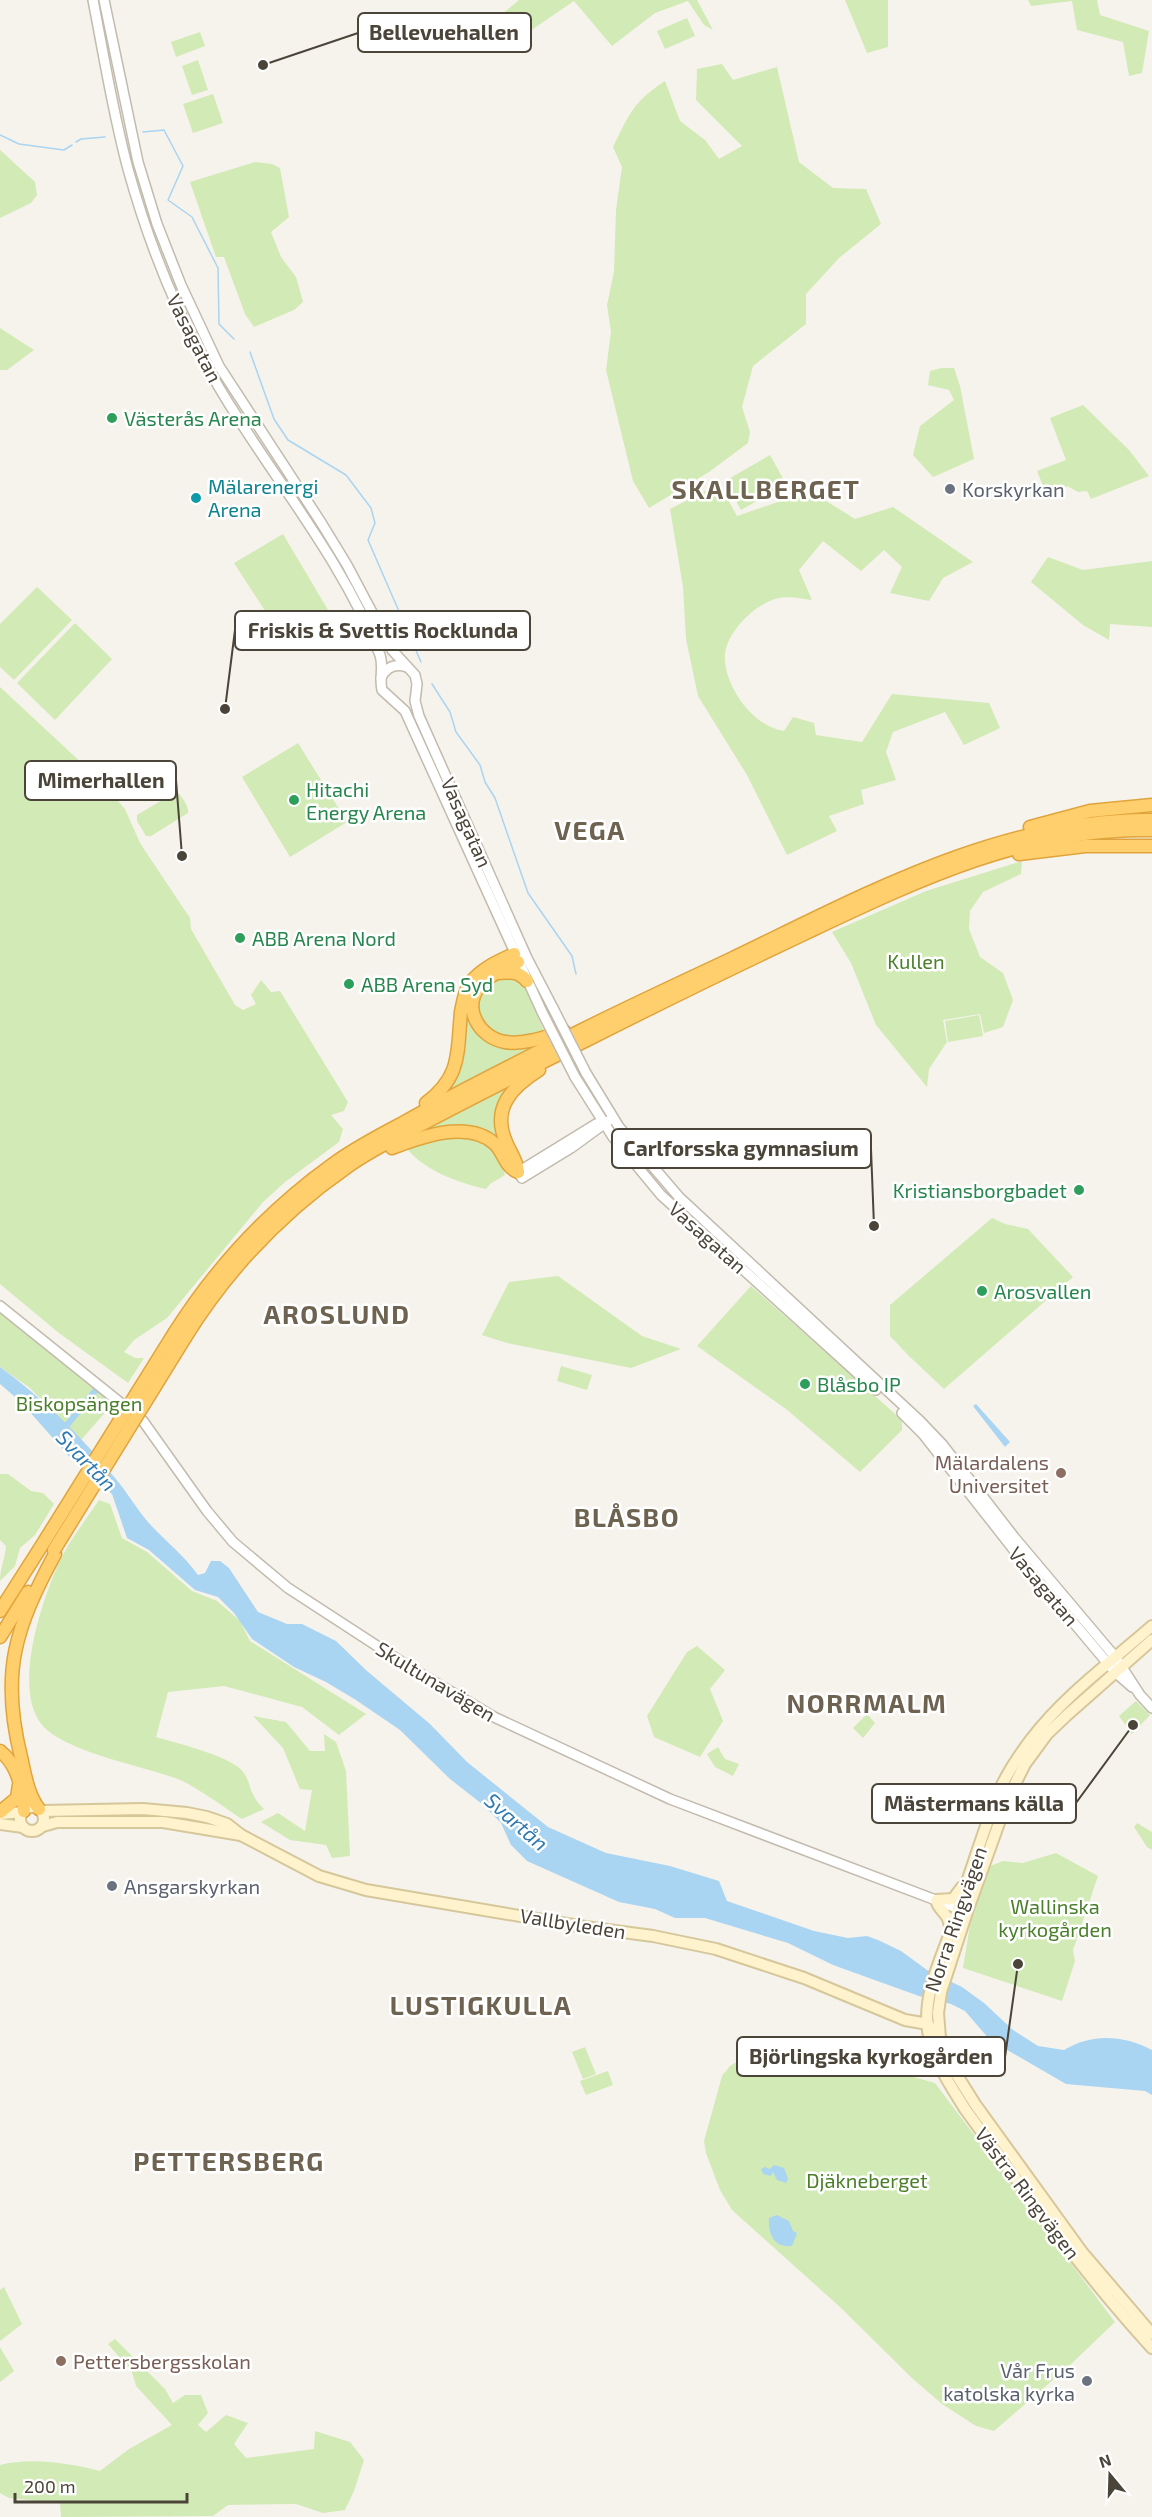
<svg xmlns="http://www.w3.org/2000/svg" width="1152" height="2517" font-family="'Exo 2',sans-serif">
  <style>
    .green { fill: #d2eab5 }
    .water { fill: #a9d4f2 }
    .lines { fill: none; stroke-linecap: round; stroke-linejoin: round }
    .stream { stroke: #a9d4f2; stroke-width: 1.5 }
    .canal { stroke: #a9d4f2; stroke-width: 6 }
    .tertiary-casing { stroke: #c2bbae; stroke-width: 12 }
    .secondary-casing { stroke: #d6c79b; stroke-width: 14 }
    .motorway-casing { stroke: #e0a43c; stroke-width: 15 }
    .tertiary { stroke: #fff; stroke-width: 9 }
    .secondary { stroke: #fff3cd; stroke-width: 10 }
    .motorway { stroke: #ffcf6e; stroke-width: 12 }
    .tertiary-bridge-casing { stroke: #c2bbae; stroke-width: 12; stroke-linecap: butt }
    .motorway-bridge-casing { stroke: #e0a43c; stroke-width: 15; stroke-linecap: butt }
    .tertiary-bridge { stroke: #fff; stroke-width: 9 }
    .motorway-bridge { stroke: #ffcf6e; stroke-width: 12 }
    .leisure-dot { fill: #2e9e5b; stroke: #fff; stroke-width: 2 }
    .worship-dot { fill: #6b7280; stroke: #fff; stroke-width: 2 }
    .culture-dot { fill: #0f9aa8; stroke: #fff; stroke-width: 2 }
    .education-dot { fill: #8d6e63; stroke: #fff; stroke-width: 2 }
    .labels { text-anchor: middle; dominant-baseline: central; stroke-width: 5; stroke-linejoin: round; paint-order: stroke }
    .street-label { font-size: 20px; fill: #4b4439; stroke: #fff }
    .leisure-label { font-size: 20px; fill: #27864d; stroke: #fff; text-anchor: start }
    .culture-label { font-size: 20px; fill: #0d838f; stroke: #fff; text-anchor: start }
    .worship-label { font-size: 20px; fill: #5b616d; stroke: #fff; text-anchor: start }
    .park-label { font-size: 20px; fill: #4a7f2a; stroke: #fff }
    .education-label { font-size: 20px; fill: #785e54; stroke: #fff; text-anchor: end }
    .water-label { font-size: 21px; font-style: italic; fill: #2e7ab2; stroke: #fff }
    .district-label { font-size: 26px; font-weight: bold; letter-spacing: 1.5px; fill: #6e6250; stroke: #fff }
    .leader { fill: none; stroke: #4b4439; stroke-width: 2 }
    .callout-dot { fill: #4b4439; stroke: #fff; stroke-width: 2 }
    .callout { fill: #fff; stroke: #4b4439; stroke-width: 2 }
    .callout-label { font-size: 21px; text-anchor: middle; font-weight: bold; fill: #4b4439 }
  </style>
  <rect width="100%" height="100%" fill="#f6f3ec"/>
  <!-- green -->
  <g class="green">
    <path d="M519 0H697L713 30 704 25 688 1 655 13 612 46 574 1 514 42 501 15Z"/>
    <path d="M845 0H888V47L867 53Z"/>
    <path d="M1028 0H1097L1100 15 1149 31 1142 73 1129 76 1123 42 1077 30 1072 1 1031 6Z"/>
    <path d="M687 18 695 36 665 49 657 31Z"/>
    <path d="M200 32 205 46 176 57 171 42Z"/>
    <path d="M198 60 208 90 192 95 182 66Z"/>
    <path d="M722 64 733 80 777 67 799 162 833 188 866 189 881 224 839 258 806 294V324L753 366 742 407 750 432 748 443 709 472 649 508 633 481 606 370 611 332 607 305 614 272 616 210 622 167 613 147C630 113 633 102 665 81L680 121 705 140 719 159 742 146 696 100 697 69Z"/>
    <path d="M213 94 223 123 193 133 183 104Z"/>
    <path d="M0 150 35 182 37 195 31 203 0 218Z"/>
    <path d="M255 162 272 164 280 168 289 217 271 232 281 257 296 277 303 302 294 310 254 327 245 314 224 257H216L190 182Z"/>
    <path d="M0 328 34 350 7 370H0Z"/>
    <path d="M941 368H954L960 386 974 459 933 477 913 455 920 426 954 400 949 390 928 385 930 371Z"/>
    <path d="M1083 405 1129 450 1149 476 1091 499 1087 491 1078 492 1067 486 1049 500 1037 471 1066 460 1050 418Z"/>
    <path d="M770 455 786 484 741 510 725 481Z"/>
    <path d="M719 484 737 516 810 491 855 519 893 507 973 562 943 578 929 601 890 593 902 567 884 550 861 571 823 541 799 570 812 600C802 599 789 596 779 598 756 602 722 635 725 661 727 689 754 727 784 731L793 717 814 723 816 735 862 742 892 694 989 703 1000 728 964 745 945 712 893 732 886 752 896 780 861 790 864 804 829 816 837 831 787 855 747 775 698 696 686 639 683 587 670 509Z"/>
    <path d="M283 534 328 610 282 637 234 563Z"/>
    <path d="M1048 557 1083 570 1152 561V627L1110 624 1109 640 1083 625 1031 582Z"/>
    <path d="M37 587 72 620 14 680 0 667V624Z"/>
    <path d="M75 623 112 659 55 720 17 683Z"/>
    <path d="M0 687 100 780 125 809 140 843 190 918 191 929 235 1005 243 1010 256 1004 251 995 261 980 271 992 280 991 348 1102 344 1111 331 1115 343 1129 339 1142 285 1182 263 1202 167 1318 134 1340 124 1352 135 1358H144L128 1383 59 1333 0 1284Z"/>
    <path d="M298 743 347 822 290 857 242 777Z"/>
    <path d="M176 792C182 795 189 807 188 813L151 836H146L137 821V815Z"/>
    <path d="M1022 861 1021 874 983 892 970 911 969 929 980 957 1003 973 1013 1000 1003 1027 984 1033 980 1014 943 1020 947 1042 929 1069 927 1087 876 1025 851 963 832 932 926 891Z"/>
    <path d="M510 975 522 981 544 1031C530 1036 511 1041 497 1035 475 1025 472 997 492 982 497 979 504 977 510 975Z"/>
    <path d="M467 1002C467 1052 504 1047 541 1043L441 1095Z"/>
    <path d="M979 1015 983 1036 948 1042 945 1021Z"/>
    <path d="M521 1077C490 1105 492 1113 504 1151L496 1140 422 1133V1130Z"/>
    <path d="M448 1136C480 1139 496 1139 505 1175L490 1184 486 1189C459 1183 426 1171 408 1150L420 1142Z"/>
    <path d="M992 1218 1005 1224 1028 1229 1073 1277 944 1389 908 1355 890 1336V1305Z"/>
    <path d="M558 1276 642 1336 681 1349 631 1368 507 1343 482 1335 509 1282Z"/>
    <path d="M751 1286 902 1420V1430L860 1472 786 1409 697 1346Z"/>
    <path d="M0 1311 116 1400 81 1440 30 1388 0 1367Z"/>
    <path d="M561 1366 592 1375 587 1390 557 1381Z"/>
    <path d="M0 1474H8L31 1491 43 1493 54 1504 35 1535 20 1548 15 1566 0 1581C0 1568 5 1559 6 1546L0 1540Z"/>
    <path d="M99 1500 110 1504 122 1538 147 1552 192 1591 217 1601 240 1621 250 1641 366 1714 339 1735 302 1707 224 1686 168 1692 156 1737C175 1743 233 1756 244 1773 253 1788 248 1793 264 1809L242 1819C223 1807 195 1785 175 1778 141 1766 74 1753 47 1730 9 1698 41 1603 58 1565 68 1542 85 1521 99 1500Z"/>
    <path d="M697 1646 725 1670 710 1689 723 1721 700 1757 654 1737 647 1716 687 1652Z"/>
    <path d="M1136 1701 1150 1715 1132 1734 1119 1716Z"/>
    <path d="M867 1714 875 1723 863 1738 853 1728Z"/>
    <path d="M253 1716 286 1722 310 1751H325L324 1734 336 1742 346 1771 350 1856 332 1858 326 1845 290 1840 261 1822 278 1813 305 1831 312 1790 300 1789 283 1748Z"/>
    <path d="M718 1747 725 1759 739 1764 733 1776 715 1767 707 1754Z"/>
    <path d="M1137 1823 1152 1832V1850L1147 1847 1134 1827Z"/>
    <path d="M1056 1853 1098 1876 1073 1950 1075 1961 1062 2001 963 1968 970 1925 990 1866 1003 1861 1023 1863Z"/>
    <path d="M585 2047 596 2074 583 2079 572 2052Z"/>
    <path d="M751 2053H827L935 2083 1115 2322 1068 2367 994 2431 976 2426 942 2404 913 2379 840 2307 732 2210 720 2190 706 2153 704 2141 722 2076 730 2066Z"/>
    <path d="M608 2071 613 2085 586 2095 580 2081Z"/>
    <path d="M4 2287 22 2324 0 2341V2290Z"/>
    <path d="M115 2339 165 2389 173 2403 185 2395H201L208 2413 198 2425 206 2432 226 2415 248 2423 234 2444 246 2458 314 2449 315 2431 350 2442 364 2460 354 2491 345 2510 323 2513 296 2504 228 2505 213 2516 61 2517 60 2503 9 2498 0 2493V2465C30 2457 70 2463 100 2471L129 2449 172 2425 136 2386 132 2372 108 2344Z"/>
    <path d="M0 2347 14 2371 0 2382Z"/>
  </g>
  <!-- water -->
  <g class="water">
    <path d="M0 1367C43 1398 82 1437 115 1478 127 1492 136 1508 148 1522 165 1541 182 1553 198 1575L205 1573 211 1561H220L229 1568 258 1612 287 1624H302L336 1641 367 1671 430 1724 467 1762 548 1827 606 1853 670 1866 719 1881 727 1901 814 1931 848 1938 867 1936 878 1940 901 1951 927 1970 962 1987 984 2003 1013 2030 1038 2046 1064 2050C1092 2033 1123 2035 1152 2050V2095L1145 2091 1066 2084 990 2040 965 2011 951 2004 919 1996 833 1965 788 1943 705 1918H675L655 1909 619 1902 527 1861 511 1845 501 1823 482 1804 450 1779 400 1730 356 1700 326 1682 294 1667 252 1639 234 1613 218 1597 195 1590 149 1550 127 1538 112 1494 74 1462 21 1402 0 1384Z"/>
    <path d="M976 1404 1010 1442 1005 1447 973 1406Z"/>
    <path d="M774 2165 784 2168 788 2179 786 2183 777 2180 773 2172 771 2176 763 2174 761 2169 765 2167 770 2169Z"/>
    <path d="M777 2215 789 2221 793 2231 797 2233 792 2246C774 2248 768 2234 769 2218Z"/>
  </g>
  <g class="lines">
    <!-- stream -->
    <g class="stream">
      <path d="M143 132 164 130 183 166 168 200 192 217 218 268 219 324 234 339"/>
      <path d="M0 135 19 144 64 150 72 145"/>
      <path d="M76 142 81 139 105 137"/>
      <path d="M250 352 274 419 288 440 346 475 371 508 375 523 368 540 421 662"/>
      <path d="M432 684 450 712 456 732 480 765 485 782 495 798 528 893 572 956 576 974"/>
    </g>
    <!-- canal -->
    <path class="canal" d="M62 1431 96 1390"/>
    <!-- tertiary casing -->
    <g class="tertiary-casing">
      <g id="tertiary">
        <path d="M93 0C104 56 113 114 128 169 146 234 171 299 203 359 257 460 337 547 380 655 384 667 379 678 382 690L405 711 542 1012"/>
        <path d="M104 0 138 162 157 224 181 285 219 366 322 524 347 565 392 650 415 675 417 684 415 701 419 716 527 958 553 1008"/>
        <path d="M381 678C386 667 395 663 407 667"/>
        <path d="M586 1073 619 1127 679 1197 920 1421 942 1444 1014 1537 1116 1658 1140 1695 1152 1708"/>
        <path d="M575 1077 613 1137 661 1195 876 1390"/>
        <path d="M604 1123 596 1124 518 1172 522 1178 571 1148 608 1121"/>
        <path d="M0 1306 143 1421 207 1511 233 1542 288 1588 414 1670 494 1717 670 1799 962 1910"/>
        <path d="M902 1413 923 1434 1032 1573 1115 1672 1132 1687"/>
      </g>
    </g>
    <!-- secondary casing -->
    <g class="secondary-casing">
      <g id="secondary">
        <path d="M1152 1626C1112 1661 1065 1695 1032 1738 1019 1755 1005 1776 997 1796 980 1840 966 1886 951 1930 939 1964 923 1995 928 2031 932 2059 951 2086 965 2109 1024 2190 1084 2274 1152 2348"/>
        <path d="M1152 1640 1067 1715 1047 1734 1025 1764 1008 1798 967 1912 941 1992 938 2013 940 2038 948 2061 975 2104 1082 2252 1152 2334"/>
        <circle cx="32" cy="1819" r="12"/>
        <path d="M41 1811 143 1809 187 1813 207 1817 227 1824 241 1835 319 1876 366 1890 585 1927 653 1936 716 1949 804 1978 905 2020 928 2024 935 2036 940 2038"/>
        <path d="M0 1814 23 1812"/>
        <path d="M0 1824 23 1827"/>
        <path d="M43 1826 57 1822H163L241 1835"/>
        <path d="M950 1928C949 1912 939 1912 936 1900L953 1899 962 1887"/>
      </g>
    </g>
    <!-- motorway casing -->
    <g class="motorway-casing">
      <g id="motorway">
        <path d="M1030 827 1090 811 1152 805"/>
        <path d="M1019 854 1085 846H1152"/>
        <path d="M518 962C504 968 489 975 479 987 462 1009 480 1038 505 1042 525 1045 546 1037 564 1031"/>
        <path d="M499 973C511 972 518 971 527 981"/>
        <path d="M426 1103C462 1076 457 1052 461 1012 463 1002 465 990 471 982 482 968 499 961 514 954"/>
        <path d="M392 1148C420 1137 469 1119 495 1144 504 1153 505 1167 518 1172"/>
        <path d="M518 1172C517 1161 510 1152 506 1142 491 1108 512 1087 539 1070"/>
        <path d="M175 1332C217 1266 269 1210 333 1164 354 1149 378 1136 401 1124 459 1091 518 1062 578 1032 628 1007 680 983 731 959 864 895 1000 819 1152 820"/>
        <path d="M186 1336C228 1269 281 1213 347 1167 372 1149 402 1135 430 1120 481 1093 533 1067 585 1041 658 1004 732 968 806 933 916 881 1028 827 1152 830"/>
        <path d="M0 1611 44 1542"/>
        <path d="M0 1637 28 1592"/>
        <path d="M0 1751C18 1765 23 1789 24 1811"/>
        <path d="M39 1809C28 1795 25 1775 21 1757 0 1673 15 1628 55 1554L54 1550"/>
        <path d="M0 1812 17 1798 19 1785"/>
      </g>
    </g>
    <!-- tertiary -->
    <use href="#tertiary" class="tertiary"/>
    <!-- secondary -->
    <use href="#secondary" class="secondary"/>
    <!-- motorway -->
    <use href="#motorway" class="motorway"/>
    <!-- tertiary-bridge casing -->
    <g class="tertiary-bridge-casing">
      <g id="tertiary-bridge">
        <path d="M553 1008 586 1073"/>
        <path d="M542 1012 575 1077"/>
      </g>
    </g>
    <!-- motorway-bridge casing -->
    <g class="motorway-bridge-casing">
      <g id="motorway-bridge">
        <path d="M44 1542 175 1332"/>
        <path d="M54 1550 186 1336"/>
      </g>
    </g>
    <!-- tertiary-bridge -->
    <use href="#tertiary-bridge" class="tertiary-bridge"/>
    <!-- motorway-bridge -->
    <use href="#motorway-bridge" class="motorway-bridge"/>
  </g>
  <!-- markers -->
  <g class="leisure-dot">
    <circle cx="112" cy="418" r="6"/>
    <circle cx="294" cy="800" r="6"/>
    <circle cx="240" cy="938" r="6"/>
    <circle cx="349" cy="984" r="6"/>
    <circle cx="1079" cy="1190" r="6"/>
    <circle cx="982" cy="1291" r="6"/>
    <circle cx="805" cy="1384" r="6"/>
  </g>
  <g class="worship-dot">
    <circle cx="950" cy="489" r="6"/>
    <circle cx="112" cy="1886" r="6"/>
    <circle cx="1087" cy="2381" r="6"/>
  </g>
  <circle class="culture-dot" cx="196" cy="498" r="6"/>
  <g class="education-dot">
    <circle cx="1061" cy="1473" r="6"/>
    <circle cx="61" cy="2361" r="6"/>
  </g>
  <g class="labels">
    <!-- street labels -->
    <g class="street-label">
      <text transform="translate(195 338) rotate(63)">Vasagatan</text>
      <text transform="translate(467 822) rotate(66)">Vasagatan</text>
      <text transform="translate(708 1237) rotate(42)">Vasagatan</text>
      <text transform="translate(1044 1586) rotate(50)">Vasagatan</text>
      <text transform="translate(436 1681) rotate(31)">Skultunavägen</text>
      <text transform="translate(955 1919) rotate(-71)">Norra Ringvägen</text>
      <text transform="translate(573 1923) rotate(9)">Vallbyleden</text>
      <text transform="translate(1028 2193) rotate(53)">Västra Ringvägen</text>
    </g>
    <!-- leisure labels -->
    <g class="leisure-label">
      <text x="124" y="418">Västerås Arena</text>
      <text x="306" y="789">Hitachi<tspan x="306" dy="23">Energy Arena</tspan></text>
      <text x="252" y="938">ABB Arena Nord</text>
      <text x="361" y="984">ABB Arena Syd</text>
      <text x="1067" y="1190" text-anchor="end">Kristiansborgbadet</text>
      <text x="994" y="1291">Arosvallen</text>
      <text x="817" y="1384">Blåsbo IP</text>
    </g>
    <!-- culture labels -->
    <g class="culture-label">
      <text x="208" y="486">Mälarenergi<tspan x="208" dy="23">Arena</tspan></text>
    </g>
    <!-- worship labels -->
    <g class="worship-label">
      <text x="962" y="489">Korskyrkan</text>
      <text x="124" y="1886">Ansgarskyrkan</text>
      <text x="1075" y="2370" text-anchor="end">Vår Frus<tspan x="1075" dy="23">katolska kyrka</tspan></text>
    </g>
    <!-- park labels -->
    <g class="park-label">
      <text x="916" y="961">Kullen</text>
      <text x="79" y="1403">Biskopsängen</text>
      <text x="1055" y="1906">Wallinska<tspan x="1055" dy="23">kyrkogården</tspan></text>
      <text x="867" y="2180">Djäkneberget</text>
    </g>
    <!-- education labels -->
    <g class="education-label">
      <text x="1049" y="1462">Mälardalens<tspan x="1049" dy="23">Universitet</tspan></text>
      <text x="73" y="2361" text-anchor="start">Pettersbergsskolan</text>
    </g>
    <!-- water labels -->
    <g class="water-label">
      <text transform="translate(87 1460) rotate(46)">Svartån</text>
      <text transform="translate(517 1821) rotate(41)">Svartån</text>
    </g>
    <!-- district labels -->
    <g class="district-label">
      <text x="766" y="488">SKALLBERGET</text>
      <text x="590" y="829">VEGA</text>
      <text x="337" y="1313">AROSLUND</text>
      <text x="627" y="1516">BLÅSBO</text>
      <text x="867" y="1702">NORRMALM</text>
      <text x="481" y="2004">LUSTIGKULLA</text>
      <text x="229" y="2160">PETTERSBERG</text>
    </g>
  </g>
  <!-- callouts -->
  <path class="leader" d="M263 65L358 33M225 709L235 630M182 856L176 780M874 1226L871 1149M1133 1725L1076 1803M1018 1964L1005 2057"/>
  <g class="callout-dot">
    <circle cx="263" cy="65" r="6"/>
    <circle cx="225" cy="709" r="6"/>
    <circle cx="182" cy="856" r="6"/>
    <circle cx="874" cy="1226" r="6"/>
    <circle cx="1133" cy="1725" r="6"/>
    <circle cx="1018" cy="1964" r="6"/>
  </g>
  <g class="callout">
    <rect x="358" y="13" width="173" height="39" rx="6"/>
    <rect x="235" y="611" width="295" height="39" rx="6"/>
    <rect x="25" y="761" width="151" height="39" rx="6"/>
    <rect x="612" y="1129" width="259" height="39" rx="6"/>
    <rect x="872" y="1784" width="204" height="39" rx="6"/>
    <rect x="737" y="2037" width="268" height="39" rx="6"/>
  </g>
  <g class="callout-label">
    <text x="444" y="40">Bellevuehallen</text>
    <text x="383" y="638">Friskis &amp; Svettis Rocklunda</text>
    <text x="101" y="788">Mimerhallen</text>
    <text x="741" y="1156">Carlforsska gymnasium</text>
    <text x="974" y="1811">Mästermans källa</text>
    <text x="871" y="2064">Björlingska kyrkogården</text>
  </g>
  <!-- north arrow -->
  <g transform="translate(1110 2475) rotate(341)" stroke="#ffffff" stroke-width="4.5" paint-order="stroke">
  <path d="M0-4.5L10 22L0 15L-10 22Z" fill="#4b4439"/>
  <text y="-9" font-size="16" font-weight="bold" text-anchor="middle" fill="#4b4439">N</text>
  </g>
  <!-- scale -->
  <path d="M15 2493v9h172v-9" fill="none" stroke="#4b4439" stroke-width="3"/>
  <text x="24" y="2493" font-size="18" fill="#4b4439" stroke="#ffffff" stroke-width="4.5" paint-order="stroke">200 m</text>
</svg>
